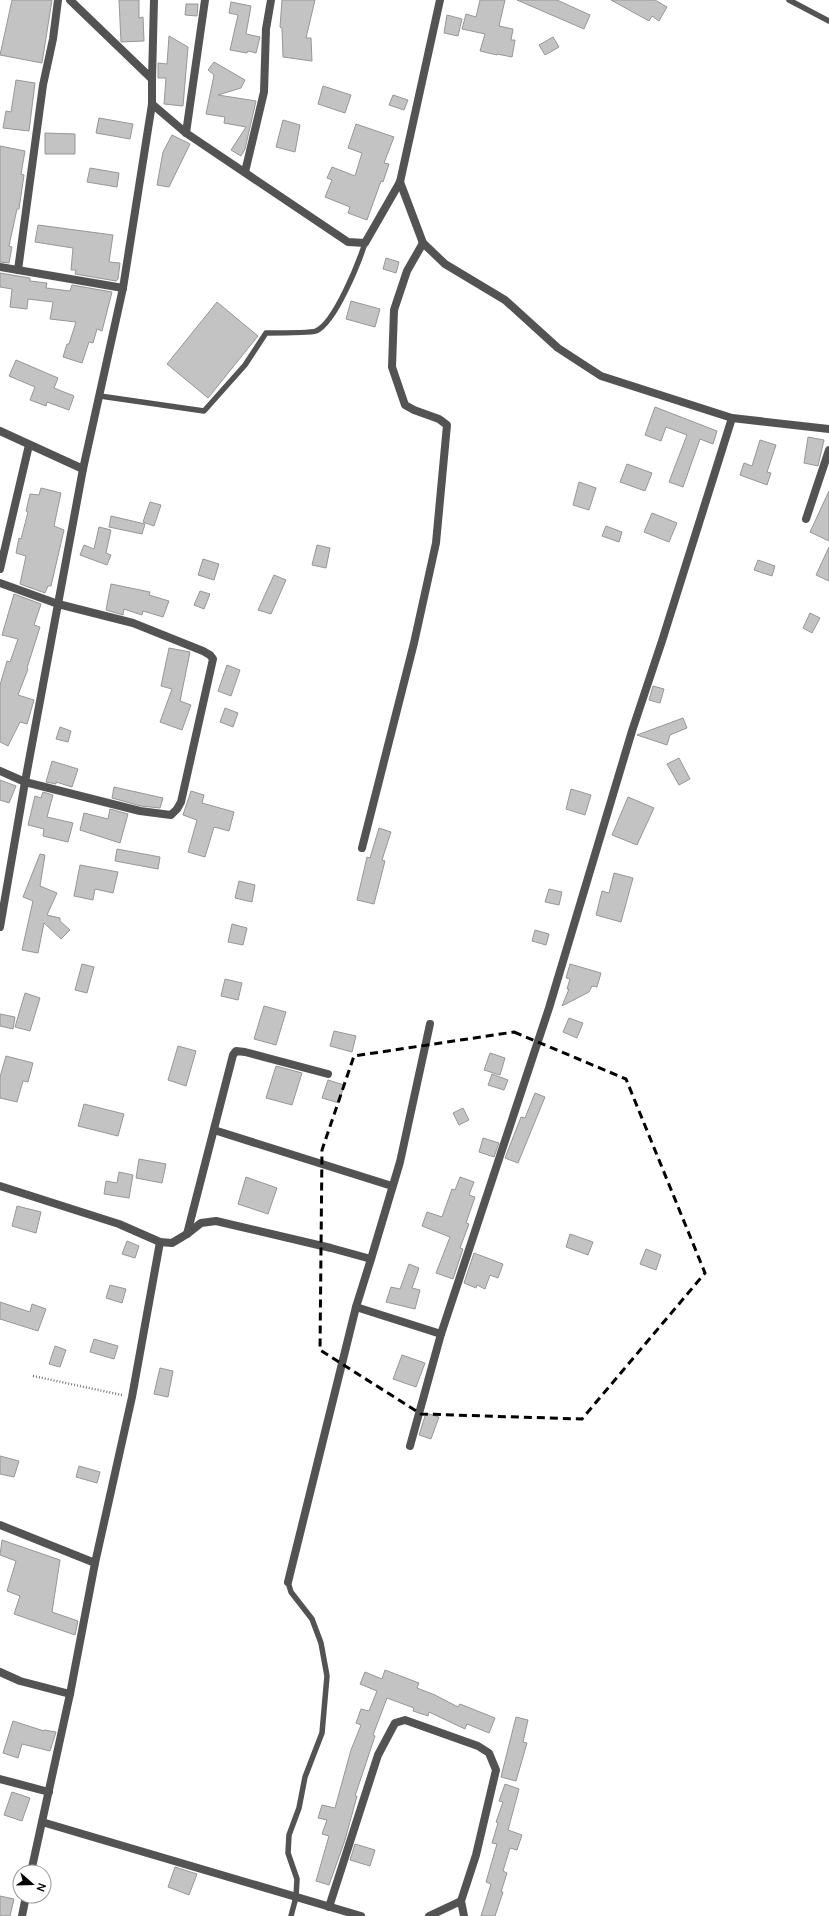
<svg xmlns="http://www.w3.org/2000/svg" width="829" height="1916" font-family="Manrope,sans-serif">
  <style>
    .building { fill: #c3c3c3; stroke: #979797 }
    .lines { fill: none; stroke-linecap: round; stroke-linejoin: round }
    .path { stroke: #757575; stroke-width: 2.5; stroke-dasharray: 1 2; stroke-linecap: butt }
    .service { stroke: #535353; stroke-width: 5.5 }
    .minor { stroke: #535353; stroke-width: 8 }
    .marked { fill: none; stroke: #000; stroke-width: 3; stroke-dasharray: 8 5; stroke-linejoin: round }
  </style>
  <rect width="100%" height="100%" fill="#fff"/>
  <!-- building -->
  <g class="building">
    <path d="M12 0H52L42 63 0 55Z"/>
    <path d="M119 0H139V18L143 17 144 41 121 42Z"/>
    <path d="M282 0H315L306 38H311L312 61 283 57 282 28 280 27Z"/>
    <path d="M480 0H505L499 26 513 29 511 40H515L512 57 497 54V55L480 51 485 34 462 29 466 14 476 17Z"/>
    <path d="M517 0H557L590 15 584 29Z"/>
    <path d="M611 0H655L667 7 659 21 652 16 649 21Z"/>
    <path d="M231 2 251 6 246 34 260 37 256 53 248 51 247 53 230 50 238 15 229 13Z"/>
    <path d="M186 4H198L197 16 185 15Z"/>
    <path d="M447 15 462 19 458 36 444 33Z"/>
    <path d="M169 36 188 47 183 106 164 104 166 78H158V63L167 64Z"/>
    <path d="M553 37 559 47 545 55 539 45Z"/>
    <path d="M214 62 245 80 241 88 218 95 256 101 245 149 241 156 231 150 246 127 224 123 225 117 206 114 214 75 208 70Z"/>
    <path d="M16 80 35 83 29 131 3 128 6 111 11 112Z"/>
    <path d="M323 86 351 95 345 113 318 104Z"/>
    <path d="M393 95 408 100 404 110 389 105Z"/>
    <path d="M99 118 133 124 130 139 96 133Z"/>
    <path d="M283 120 300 125 295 152 276 147Z"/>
    <path d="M356 124 394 137 384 163 389 164 383 182 381 181 367 220 348 213 350 207 325 197 332 180 327 178 332 167 355 176 362 153 348 148Z"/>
    <path d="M45 133 75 134V154H45Z"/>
    <path d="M172 135 190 144 169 187 157 185 163 152Z"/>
    <path d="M0 146 25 151 21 174 24 175 19 209H17L9 246 12 247 9 263 0 262Z"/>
    <path d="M90 168 119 173 117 187 87 182Z"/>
    <path d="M38 225 113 235 109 262 120 263 118 279 116 281 75 274 76 270H71L73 248 35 242Z"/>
    <path d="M386 258 399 262 396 273 383 269Z"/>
    <path d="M0 273 30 278V281L47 283 46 288 70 291 72 285 112 292 102 331 97 329 93 343 89 342 82 363 63 357 67 344H69L76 322 50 319 53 302 28 299 27 309 10 307 12 289 0 287Z"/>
    <path d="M351 301 380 309 375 327 346 319Z"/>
    <path d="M217 302 258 336 208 398 167 364Z"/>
    <path d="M16 360 58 378 54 388 74 396 69 410 47 402 46 406 30 400 35 387 9 376Z"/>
    <path d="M655 407 717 431 713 444 700 439 683 487 669 482 687 435 666 427 661 441 645 435Z"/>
    <path d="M808 437 824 440 818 466 804 463Z"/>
    <path d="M760 440 776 445 767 472 771 473 767 485 740 475 744 463 752 466Z"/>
    <path d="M627 464 652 473 645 491 620 482Z"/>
    <path d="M579 482 596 488 589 510 573 505Z"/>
    <path d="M41 488 61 493 54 526 64 530 51 586H48L45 593 20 584 26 556 16 553 19 538 21 539 28 512 26 511 30 494 39 495Z"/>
    <path d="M829 491V541L810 532Z"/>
    <path d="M150 502 161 505 154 526 143 522Z"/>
    <path d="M652 513 677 523 669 542 644 532Z"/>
    <path d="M111 516 145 524 142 534 109 527Z"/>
    <path d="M606 526 622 532 619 542 602 536Z"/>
    <path d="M99 527 111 530 106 553 111 555 107 565 80 555 84 545 94 549Z"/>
    <path d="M317 545 330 548 326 568 312 565Z"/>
    <path d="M829 547V581L816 575Z"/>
    <path d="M203 559 219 564 214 580 198 575Z"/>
    <path d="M758 560 775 566 772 576 754 570Z"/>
    <path d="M274 575 286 580 271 614 258 610Z"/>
    <path d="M111 584 150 592 149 595 169 601 163 617 143 611 142 615 124 609 123 615 106 610Z"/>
    <path d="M200 591 210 594 204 609 194 605Z"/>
    <path d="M14 594 41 604 34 625 40 627 27 668 28 669 18 695 34 700 27 724 20 722 8 746 0 742V685L7 661 10 662 18 639 2 635Z"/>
    <path d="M810 613 820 618 812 633 803 628Z"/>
    <path d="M169 648 190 652 180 701 191 705 182 730 160 722 172 689 161 686Z"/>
    <path d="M227 665 240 670 231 696 218 691Z"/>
    <path d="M653 686 664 689 660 703 649 700Z"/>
    <path d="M225 708 238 713 233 727 220 722Z"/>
    <path d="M683 718 687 728 670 735 667 745 637 735Z"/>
    <path d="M60 727 71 731 68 742 56 739Z"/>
    <path d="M679 758 690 779 679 785 667 764Z"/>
    <path d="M52 761 78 769 72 787 56 782V784L46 782Z"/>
    <path d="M0 780 16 786 9 803 0 800Z"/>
    <path d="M114 787 163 798 160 808 141 806 112 798Z"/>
    <path d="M571 789 591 795 585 815 566 809Z"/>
    <path d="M191 791 204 795 202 803 234 812 229 831 214 827 205 857 188 852 197 820 183 815Z"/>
    <path d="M43 792 53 795 47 817 73 823 68 842 43 836 44 829 28 825 35 796 41 798Z"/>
    <path d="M628 797 654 808 637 845 612 835Z"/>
    <path d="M110 809 128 814 120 843 80 830 84 813 108 819Z"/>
    <path d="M379 828 391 832 382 860 385 861 374 904 357 900 367 857 370 858Z"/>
    <path d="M117 849 160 857 158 869 115 861Z"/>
    <path d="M40 854 45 855 40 886 57 893 47 915 60 918V921L70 930 61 939 44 923 38 953 22 950 33 901 23 897Z"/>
    <path d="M80 865 118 872 113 893 95 889 93 900 74 896Z"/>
    <path d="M614 873 633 878 621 922 596 915 602 891 609 893Z"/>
    <path d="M239 881 255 885 252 902 235 898Z"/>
    <path d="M549 889 562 892 559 905 545 902Z"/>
    <path d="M232 924 247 928 243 945 228 942Z"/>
    <path d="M535 930 549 934 546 945 532 941Z"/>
    <path d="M82 964 94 967 87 993 75 990Z"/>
    <path d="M570 964 601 973 597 987 592 986 589 992 562 1006 569 989H567L570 979 566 978Z"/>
    <path d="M225 979 242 983 238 1000 221 996Z"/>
    <path d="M25 993 40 998 30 1031 15 1027Z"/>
    <path d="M264 1006 286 1012 276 1045 254 1039Z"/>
    <path d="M0 1014 15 1017 13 1029 0 1026Z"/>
    <path d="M569 1018 583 1023 577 1038 563 1032Z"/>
    <path d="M334 1031 356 1036 352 1052 330 1046Z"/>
    <path d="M178 1046 196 1051 186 1086 168 1080Z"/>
    <path d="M490 1053 505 1058 500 1075 484 1070Z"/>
    <path d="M6 1056 33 1063 28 1082 23 1081 17 1102 0 1098V1077Z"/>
    <path d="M276 1066 302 1073 292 1105 266 1098Z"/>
    <path d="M492 1074 508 1080 504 1090 488 1085Z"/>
    <path d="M328 1080 344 1085 339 1103 322 1098Z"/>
    <path d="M535 1093 545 1097 518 1163 505 1158 521 1117 525 1118Z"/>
    <path d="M84 1104 124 1114 118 1136 78 1126Z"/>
    <path d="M463 1108 469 1120 459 1125 453 1113Z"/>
    <path d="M483 1138 499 1143 494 1157 479 1152Z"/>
    <path d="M139 1159 166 1164 162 1183 136 1178Z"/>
    <path d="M119 1172 133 1175 129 1198 104 1194 106 1181 117 1183Z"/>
    <path d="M246 1177 277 1188 268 1214 238 1204Z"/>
    <path d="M460 1177 474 1182 469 1195 475 1197 466 1223 469 1224 460 1248 463 1249 453 1279 436 1273 450 1237 422 1226 427 1212 442 1217 452 1189 455 1190Z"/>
    <path d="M17 1206 41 1212 36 1233 12 1226Z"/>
    <path d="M570 1234 593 1242 588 1255 566 1247Z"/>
    <path d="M127 1241 139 1246 135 1258 122 1254Z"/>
    <path d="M646 1249 661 1255 656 1270 640 1264Z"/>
    <path d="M474 1253 503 1264 498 1278 490 1275 485 1289 477 1285 476 1288 464 1283Z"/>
    <path d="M409 1264 419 1268 412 1288 420 1290 415 1309 386 1302 391 1287 400 1289Z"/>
    <path d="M110 1285 126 1289 122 1303 106 1298Z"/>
    <path d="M0 1302 30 1312 32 1304 46 1309 38 1331 0 1319Z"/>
    <path d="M94 1339 118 1346 114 1359 90 1352Z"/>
    <path d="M55 1346 66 1350 60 1367 49 1364Z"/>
    <path d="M402 1355 425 1363 416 1387 393 1379Z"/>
    <path d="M160 1368 173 1371 168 1397 154 1394Z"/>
    <path d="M426 1413 439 1417 431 1439 419 1435Z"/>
    <path d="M0 1456 19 1461 14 1477 0 1474Z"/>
    <path d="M79 1466 100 1472 97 1483 76 1477Z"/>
    <path d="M2 1540 60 1560 52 1612 78 1621 75 1635 14 1614 20 1596 7 1591 16 1561 0 1555Z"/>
    <path d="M385 1670 419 1683 417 1688 435 1695 458 1707 460 1704 495 1718 489 1733 467 1724 465 1729 429 1712 428 1716 413 1711 414 1708 387 1698 373 1735 375 1736 355 1796H357L345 1840 329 1885 316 1881 329 1836 322 1834 327 1820 318 1818 322 1805 335 1808 351 1750 361 1725 356 1723 361 1709 369 1711 377 1691 360 1684 365 1672 382 1679Z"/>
    <path d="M516 1717 528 1720 523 1742 527 1743 516 1781 501 1777Z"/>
    <path d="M13 1721 44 1731V1730L56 1732 50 1751 22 1744 18 1758 3 1753Z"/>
    <path d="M505 1784 519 1789 508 1830 522 1835 517 1850 510 1848 503 1871 507 1873 501 1892H503L495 1916H481L491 1884 486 1882 497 1844 492 1843 498 1823 496 1822 503 1802 499 1801Z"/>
    <path d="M12 1792 30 1798 22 1821 4 1815Z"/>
    <path d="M355 1844 375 1850 370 1866 350 1860Z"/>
    <path d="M175 1867 197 1874 189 1895 168 1887Z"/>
    <path d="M0 1896 14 1899 10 1916H0Z"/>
  </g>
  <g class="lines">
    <!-- path -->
    <path class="path" d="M33 1376 122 1395"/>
    <!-- service -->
    <g class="service">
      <path d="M789 0 829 21"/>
      <path d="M100 396 204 411 245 365 266 333C275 333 310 333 316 331 335 323 359 262 365 243"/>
      <path d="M288 1582 291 1592 312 1619 321 1643 327 1676 322 1733 305 1777 299 1808 289 1835 288 1853 297 1879 296 1897 291 1916"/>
    </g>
    <!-- minor -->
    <g class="minor">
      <path d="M152 79 154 0"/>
      <path d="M152 104 186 133 348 242 365 243 400 182 440 0"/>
      <path d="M186 133 205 0"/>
      <path d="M245 172 264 92 266 29 271 0"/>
      <path d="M400 182 423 243 445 264 505 300 558 348 601 376 732 418 829 429"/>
      <path d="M0 267 123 288"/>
      <path d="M18 270 43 85 53 39 58 0"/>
      <path d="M0 431 83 469"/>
      <path d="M806 519 829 450"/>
      <path d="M0 569 29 445"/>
      <path d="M0 583 58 604 133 623 203 651 210 655 213 659 181 802 177 809 171 815 140 811 25 782 0 771"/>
      <path d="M362 848 414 643 436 543 447 425 439 419 414 410 405 405 392 367 394 310 407 271 423 243"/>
      <path d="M0 927 25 782 83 469 123 288 152 104V79L70 0"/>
      <path d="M214 1130 392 1186"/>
      <path d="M0 1186 119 1224 160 1242 172 1243 187 1234 201 1223 216 1221 331 1248 371 1259 356 1307 288 1582"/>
      <path d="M187 1234 233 1055 236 1051 245 1052 328 1074"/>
      <path d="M371 1259 400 1162 430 1024"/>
      <path d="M356 1307 441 1334"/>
      <path d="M410 1446 441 1334 549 1008 632 731 662 641 732 418"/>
      <path d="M0 1525 95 1563 70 1694 31 1872"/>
      <path d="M95 1563 132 1397 160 1242"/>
      <path d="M0 1672 20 1681 70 1694"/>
      <path d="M0 1779 49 1792"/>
      <path d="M42 1822 361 1916"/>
      <path d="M461 1901 464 1916"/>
      <path d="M329 1907 378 1755 395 1723 405 1720 478 1746 489 1753 496 1770 476 1855 461 1901 429 1916"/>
      <path d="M22 1916 26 1896"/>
    </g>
  </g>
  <!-- marked area -->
  <path class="marked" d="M514 1032 626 1079 705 1273 582 1419 421 1414 320 1350 322 1150 354 1056Z"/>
  <!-- north arrow -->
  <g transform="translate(32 1884) rotate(110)"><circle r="19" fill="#ffffff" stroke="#999999"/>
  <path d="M0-3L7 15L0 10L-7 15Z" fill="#000000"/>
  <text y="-6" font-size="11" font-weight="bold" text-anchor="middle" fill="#000000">N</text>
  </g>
</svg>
